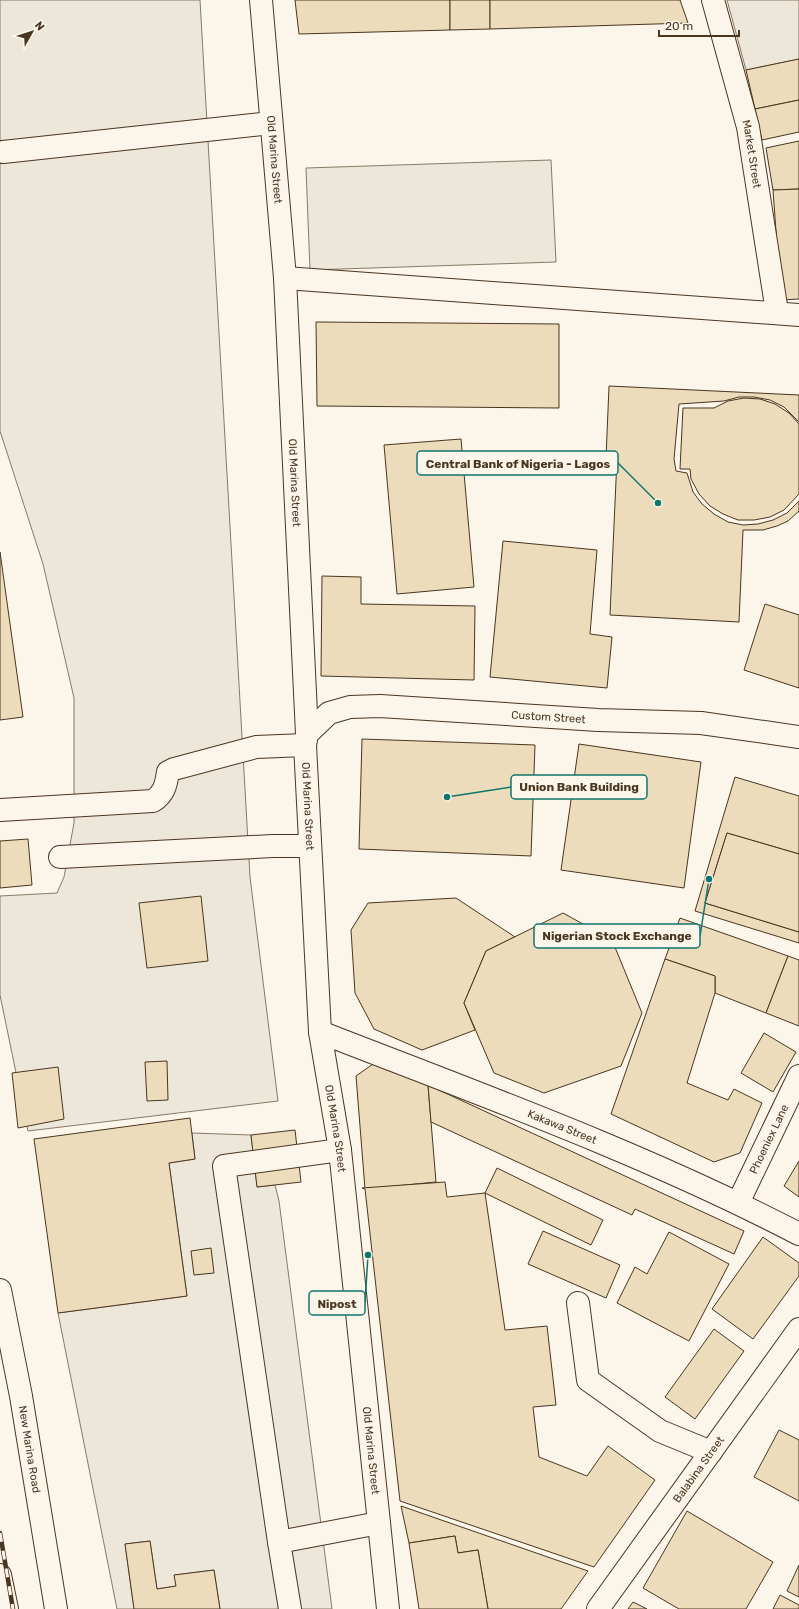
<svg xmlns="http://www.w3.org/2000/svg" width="799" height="1609" font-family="Rubik,sans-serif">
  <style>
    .parking { fill: #ede7d9; stroke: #887966 }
    .building { fill: #ecdcbc; stroke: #4a3520 }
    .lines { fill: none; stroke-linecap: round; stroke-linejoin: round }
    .minor-casing { stroke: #4a3520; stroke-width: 24 }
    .major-casing { stroke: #4a3520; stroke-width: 24 }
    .highway-casing { stroke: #4a3520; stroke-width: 24 }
    .minor { stroke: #fbf6e9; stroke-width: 22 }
    .major { stroke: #fbf6e9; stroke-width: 22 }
    .highway { stroke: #fbf6e9; stroke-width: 22 }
    .rail-casing { stroke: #4a3520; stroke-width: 4.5 }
    .rail { stroke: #fbf6e9; stroke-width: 3; stroke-dasharray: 9; stroke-linecap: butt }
    .labels { text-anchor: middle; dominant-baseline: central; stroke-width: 3; stroke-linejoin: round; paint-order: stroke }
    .street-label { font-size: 11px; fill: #4a3520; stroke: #fbf6e9 }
    .leader { fill: none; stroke: #0f766e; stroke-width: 1.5 }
    .callout-dot { fill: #0f766e; stroke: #fbf6e9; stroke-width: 1.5 }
    .callout { fill: #fbf6e9; stroke: #0f766e; stroke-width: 1.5 }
    .callout-label { font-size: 12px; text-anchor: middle; font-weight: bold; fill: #4a3520 }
  </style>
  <rect width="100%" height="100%" fill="#fbf6e9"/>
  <!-- parking -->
  <g class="parking">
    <path d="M0 0H200L250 877 278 1101 28 1131 0 995V896L57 893 64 877 74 823V698L43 564 0 431Z"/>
    <path d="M727 0H799V59L746 70Z"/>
    <path d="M551 160 556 262 310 270 306 168Z"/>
    <path d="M192 1133 251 1135 257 1187 275 1185 279 1201 332 1609H220L214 1570 175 1575 176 1586 157 1589 150 1541 125 1544 134 1609H117L58 1313 187 1296 169 1163 195 1159Z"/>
  </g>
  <!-- building -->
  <g class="building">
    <path d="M295 0H450V30L299 34Z"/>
    <path d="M450 0H490V29L450 30Z"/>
    <path d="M490 0H680L688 23 490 29Z"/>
    <path d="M799 59V100L755 109 746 70Z"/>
    <path d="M799 100V132L762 140 755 109Z"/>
    <path d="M799 141V189L773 190 766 148Z"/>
    <path d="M799 189V299L781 300 773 190Z"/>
    <path d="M316 322 559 324V408L317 406Z"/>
    <path d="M609 386 799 395V422L784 407 770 400 754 397H739L724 401 679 404 674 459 676 471 687 473 693 492 702 504 714 514 728 522 743 525 758 524 773 520 787 513 799 501V511L788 521 777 526 763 530H743L739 622 610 615 617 458H606Z"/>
    <path d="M744 398 760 399 775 404 789 413 799 424V494L784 510 770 517 754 520H738L723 514 710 506 699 494 691 479 690 469H680L683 408H714L728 401Z"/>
    <path d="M461 439 474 587 397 594 384 445Z"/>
    <path d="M503 541 597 550 590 634 612 637 607 688 490 677Z"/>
    <path d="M0 552 23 717 0 720Z"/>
    <path d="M322 576 361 577V604L475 606 474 680 321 676Z"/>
    <path d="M765 604 799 615V688L744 670Z"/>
    <path d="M362 739 535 745 531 856 359 849Z"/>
    <path d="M579 744 701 762 684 888 561 870Z"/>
    <path d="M735 777 799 796V854L727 833 705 903 799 932V943L695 911Z"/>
    <path d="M727 833 799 854V932L705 903Z"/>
    <path d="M28 839 32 885 0 888V841Z"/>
    <path d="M201 896 208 961 147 968 139 903Z"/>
    <path d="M456 898 515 937 486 951 464 1003 475 1030 422 1050 374 1029 355 993 351 930 368 903Z"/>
    <path d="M563 913 612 940 642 1013 621 1066 544 1093 494 1073 464 1003 486 951Z"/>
    <path d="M680 918 788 956 766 1013 715 993V976L665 959Z"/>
    <path d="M788 956 799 960V1026L766 1013Z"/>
    <path d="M665 959 715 976V993L687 1083 728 1100 734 1089 762 1103 740 1153 714 1162 611 1114Z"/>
    <path d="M764 1033 796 1052 773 1092 741 1073Z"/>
    <path d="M167 1061 168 1100 147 1101 145 1062Z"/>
    <path d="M373 1064 428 1085 436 1182 365 1189 356 1076Z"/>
    <path d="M58 1067 64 1119 18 1128 12 1073Z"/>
    <path d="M428 1085 744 1231 734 1254 635 1209 632 1215 431 1122Z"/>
    <path d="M190 1118 195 1159 169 1163 187 1296 58 1313 34 1139Z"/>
    <path d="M295 1130 301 1182 257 1187 251 1135Z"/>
    <path d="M799 1161V1197L784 1186Z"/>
    <path d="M497 1168 603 1220 591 1245 485 1193Z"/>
    <path d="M445 1182 447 1197 485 1193 505 1330 547 1326 556 1405 533 1407 539 1457 587 1476 608 1446 655 1480 594 1567 400 1501 365 1189 362 1188Z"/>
    <path d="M543 1231 620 1265 606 1298 528 1264Z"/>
    <path d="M669 1232 729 1264 689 1341 617 1303 635 1267 647 1274Z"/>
    <path d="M763 1237 799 1263V1276L753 1339 712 1309Z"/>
    <path d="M211 1248 214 1273 194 1275 191 1251Z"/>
    <path d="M714 1329 744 1351 695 1419 665 1397Z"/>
    <path d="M779 1430 799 1440V1501L754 1477Z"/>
    <path d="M401 1506 588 1571 561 1609H488L478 1550 458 1553 455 1536 409 1543Z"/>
    <path d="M687 1511 773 1562 746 1609H679L643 1588Z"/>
    <path d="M455 1536 458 1553 478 1550 488 1609H419L409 1543Z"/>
    <path d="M150 1541 157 1589 176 1586 174 1575 214 1570 220 1609H134L125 1544Z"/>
    <path d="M799 1565V1597L787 1591Z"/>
    <path d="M780 1595 799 1605V1609H773Z"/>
    <path d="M633 1602 647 1609H628Z"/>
  </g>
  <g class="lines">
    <!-- minor casing -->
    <g class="minor-casing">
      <g id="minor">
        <path id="s1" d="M713 0 748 127 777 312"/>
        <path d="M3 152 271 123"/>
        <path d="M285 278 799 315"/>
        <path id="s2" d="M307 734 329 713 350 707 380 706 598 720 701 723 799 737"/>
        <path d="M0 810 153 801C164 794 166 785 168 772L174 769 256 747 305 745"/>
        <path d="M60 857 273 846H309"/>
        <path id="s3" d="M320 1032C482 1095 645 1154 799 1234"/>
        <path d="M340 1150 224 1166 279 1542 379 1523"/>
        <path id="s4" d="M738 1203 799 1076"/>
        <path d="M578 1303 588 1380 660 1431 711 1452"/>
        <path d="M279 1542 290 1609"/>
        <path id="s5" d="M598 1609 799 1329"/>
      </g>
    </g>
    <!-- major casing -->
    <g class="major-casing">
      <g id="major">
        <path id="s6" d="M261 0 285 278 307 734 305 745 320 1032 340 1150 388 1609"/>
      </g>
    </g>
    <!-- highway casing -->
    <g class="highway-casing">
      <g id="highway">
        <path id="s7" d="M0 1290 21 1396 56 1609"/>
        <path d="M0 1575 7 1609"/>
      </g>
    </g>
    <!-- minor -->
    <use href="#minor" class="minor"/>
    <!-- major -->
    <use href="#major" class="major"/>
    <!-- highway -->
    <use href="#highway" class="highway"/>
    <!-- rail casing -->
    <g class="rail-casing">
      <path id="rail" d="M0 1533 13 1609"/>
    </g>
    <!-- rail -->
    <use href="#rail" class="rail"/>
  </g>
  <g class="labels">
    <!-- street labels -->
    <g class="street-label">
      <text stroke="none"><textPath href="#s1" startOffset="159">Market Street</textPath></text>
      <text stroke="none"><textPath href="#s6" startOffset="160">Old Marina Street</textPath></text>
      <text stroke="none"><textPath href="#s6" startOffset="484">Old Marina Street</textPath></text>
      <text stroke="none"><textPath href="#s2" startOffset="251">Custom Street</textPath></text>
      <text stroke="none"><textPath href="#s6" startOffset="808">Old Marina Street</textPath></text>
      <text stroke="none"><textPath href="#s3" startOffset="260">Kakawa Street</textPath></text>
      <text stroke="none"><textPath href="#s6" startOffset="1132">Old Marina Street</textPath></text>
      <text stroke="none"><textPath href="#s4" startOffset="71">Phoeniex Lane</textPath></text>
      <text stroke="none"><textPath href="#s7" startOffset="162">New Marina Road</textPath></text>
      <text stroke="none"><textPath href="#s6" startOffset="1456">Old Marina Street</textPath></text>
      <text stroke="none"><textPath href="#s5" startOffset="172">Balabina Street</textPath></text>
    </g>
  </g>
  <!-- callouts -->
  <path class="leader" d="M658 503L618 463M447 797L511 787M709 879L700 936M368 1255L365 1303"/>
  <g class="callout-dot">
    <circle cx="658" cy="503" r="4"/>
    <circle cx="447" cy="797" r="4"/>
    <circle cx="709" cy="879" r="4"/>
    <circle cx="368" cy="1255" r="4"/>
  </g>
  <g class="callout">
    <rect x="417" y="451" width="201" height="24" rx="4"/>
    <rect x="511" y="775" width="136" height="24" rx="4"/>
    <rect x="534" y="924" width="166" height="24" rx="4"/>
    <rect x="309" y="1291" width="56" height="24" rx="4"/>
  </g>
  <g class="callout-label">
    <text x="518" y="468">Central Bank of Nigeria - Lagos</text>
    <text x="579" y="791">Union Bank Building</text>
    <text x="617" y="940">Nigerian Stock Exchange</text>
    <text x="337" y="1308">Nipost</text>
  </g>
  <!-- north arrow -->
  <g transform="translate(32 32) rotate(51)" stroke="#fbf6e9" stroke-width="3" paint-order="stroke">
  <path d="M0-3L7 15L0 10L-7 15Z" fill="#4a3520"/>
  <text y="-6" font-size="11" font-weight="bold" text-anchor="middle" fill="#4a3520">N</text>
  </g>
  <!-- scale -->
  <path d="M659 30v6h80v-6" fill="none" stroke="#4a3520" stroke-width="2"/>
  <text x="665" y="30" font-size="12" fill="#4a3520" stroke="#fbf6e9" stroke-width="3" paint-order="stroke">20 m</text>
</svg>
